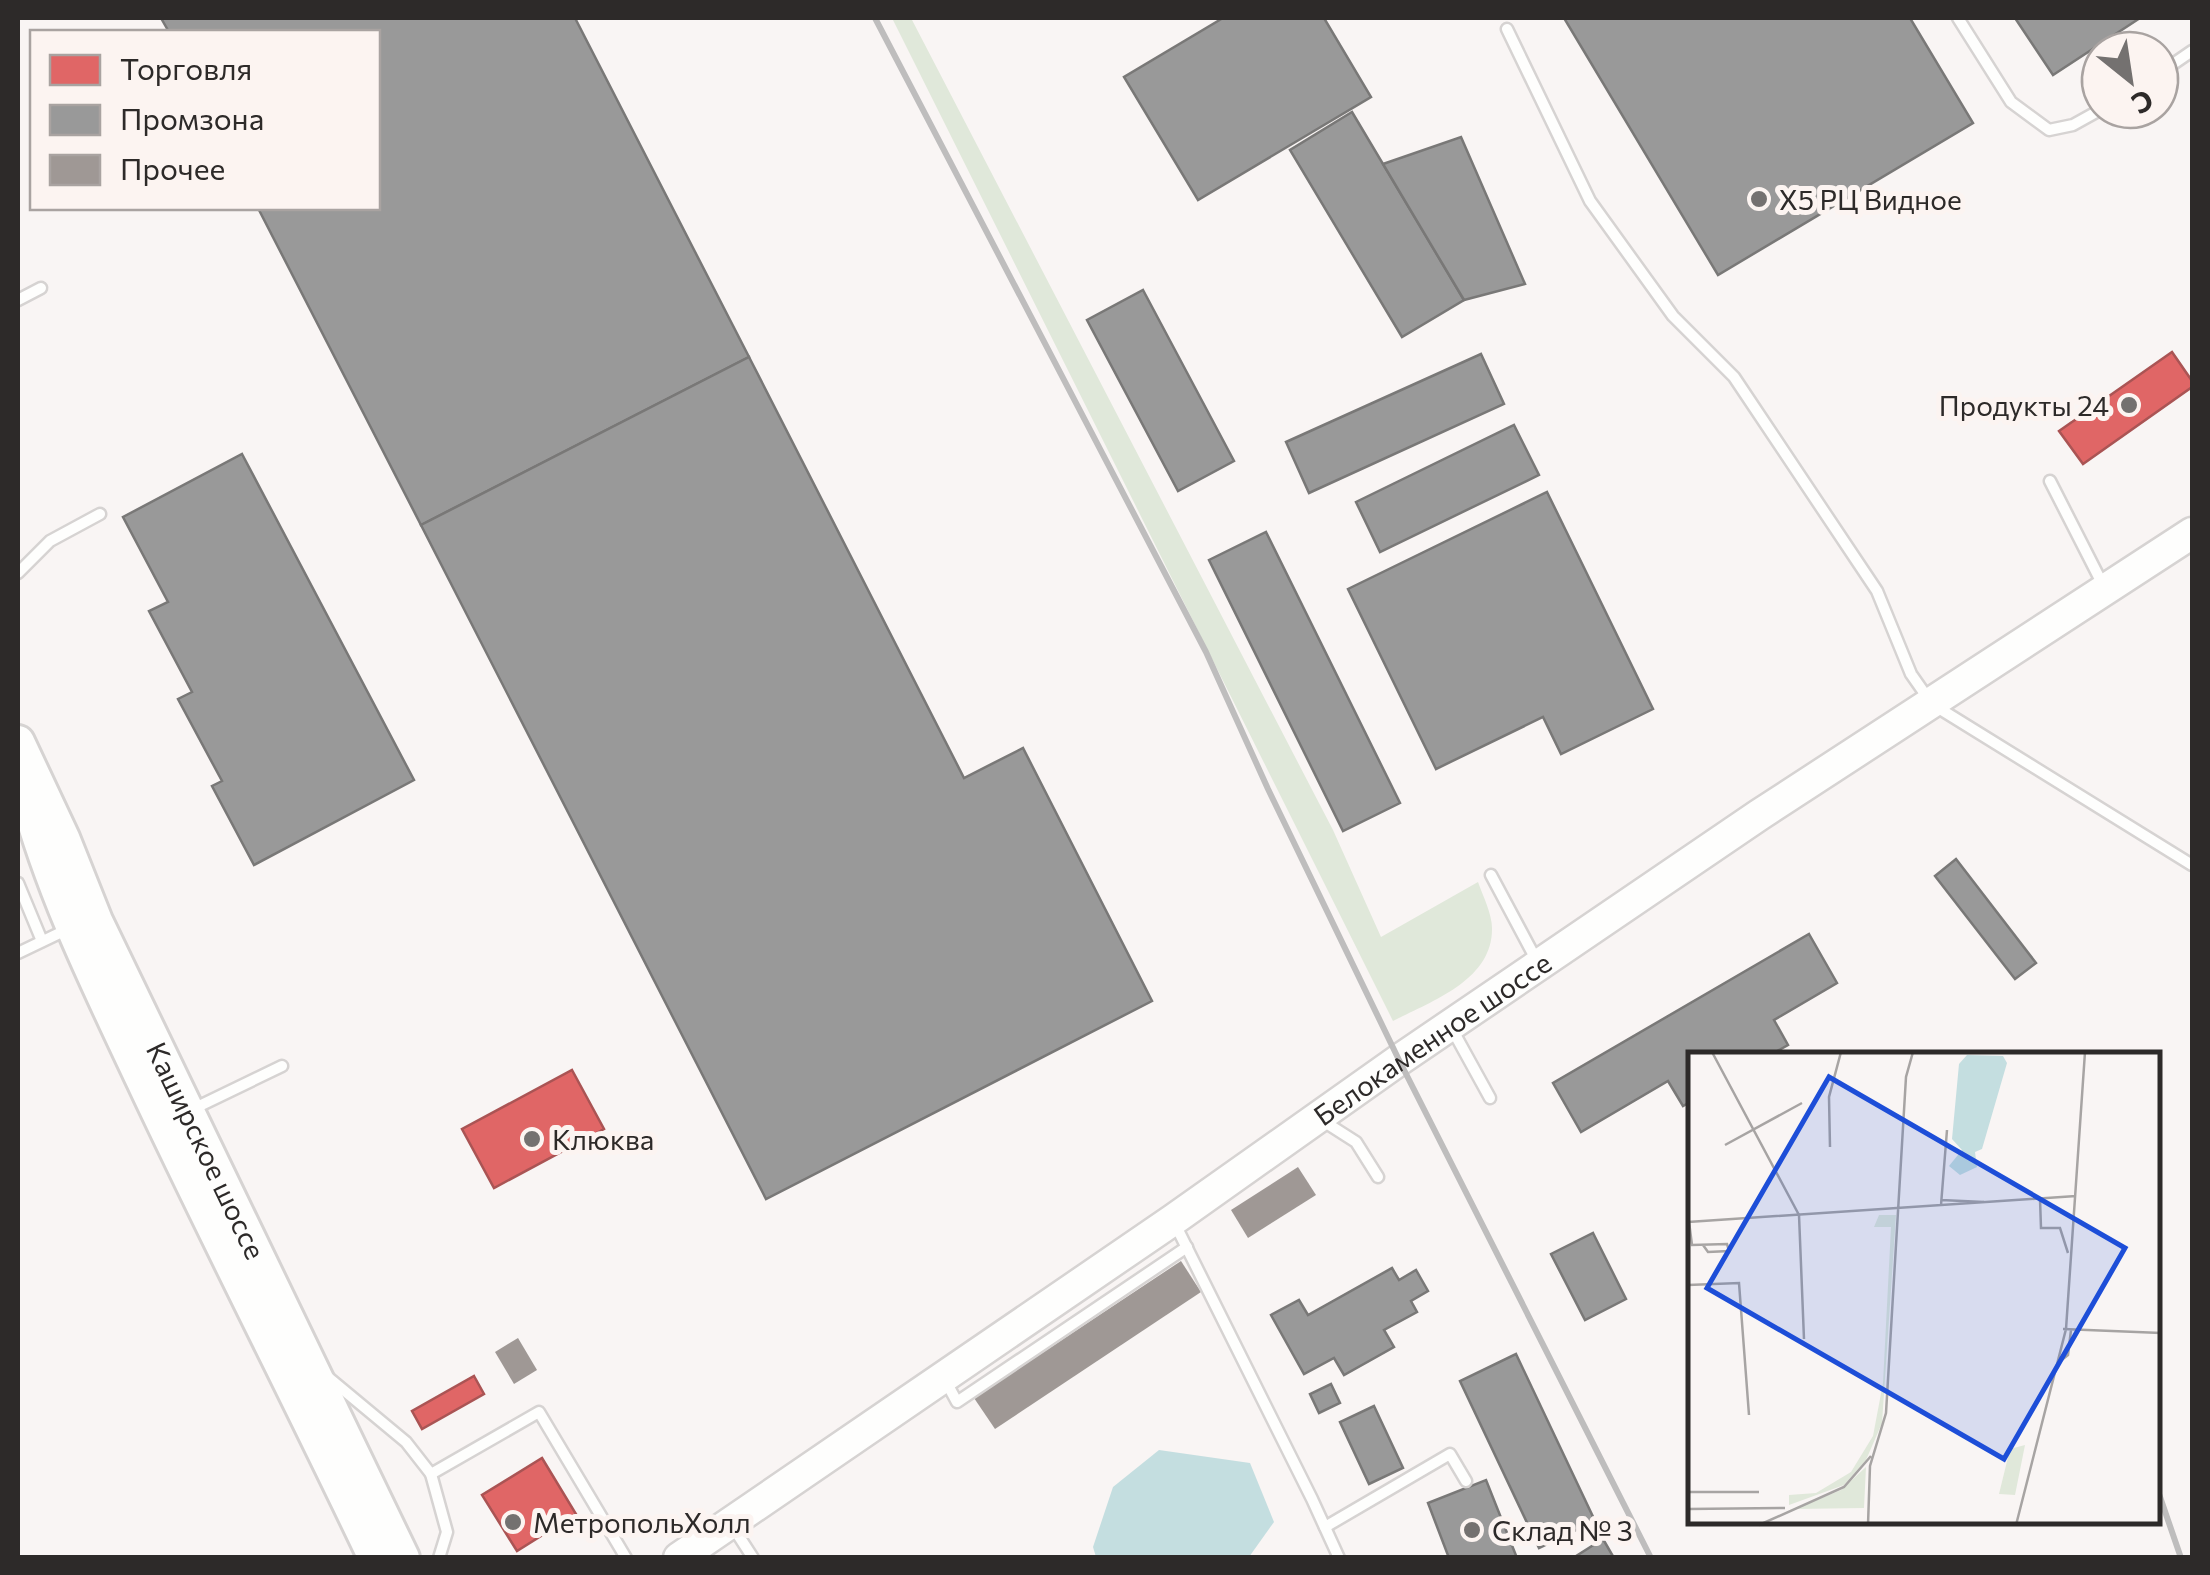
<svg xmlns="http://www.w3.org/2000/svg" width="2210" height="1575" font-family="Commissioner,sans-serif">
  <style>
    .green { fill: #e0e8da }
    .water { fill: #c4dee0 }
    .shops { fill: #e06666; stroke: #aa5454; stroke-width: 2.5 }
    .industry { fill: #999; stroke: #797877; stroke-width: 2.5 }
    .building { fill: #9f9895 }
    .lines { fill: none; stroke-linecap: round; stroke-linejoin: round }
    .lane-casing { stroke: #d6d3d2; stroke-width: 15 }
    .secondary-casing { stroke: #d6d3d2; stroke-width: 35 }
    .primary-casing { stroke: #d6d3d2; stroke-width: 38 }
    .lane { stroke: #fefefd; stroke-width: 10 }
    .secondary { stroke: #fefefd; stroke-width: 30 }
    .primary { stroke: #fefefd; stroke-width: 32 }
    .rail { stroke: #bebdbd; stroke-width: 6 }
    .poi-dot { fill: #747170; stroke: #fcf4f1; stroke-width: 4 }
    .labels { text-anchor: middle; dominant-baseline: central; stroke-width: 10; stroke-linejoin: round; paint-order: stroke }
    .poi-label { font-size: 28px; fill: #2d2a29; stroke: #fcf4f1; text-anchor: start }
    .street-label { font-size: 28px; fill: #2d2a29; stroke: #fcf4f1 }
    .inset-road { fill: none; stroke: #a7a4a3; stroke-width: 2.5 }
    .view { fill: #1d4ed8; fill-opacity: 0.15; stroke: #1d4ed8; stroke-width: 5 }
    .inset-edge { fill: none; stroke: #2d2a29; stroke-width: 5 }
  </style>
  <rect width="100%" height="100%" fill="#f9f5f4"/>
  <!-- green -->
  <path class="green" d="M892 18H911L1333 830 1381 937 1478 882C1483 896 1492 914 1492 928 1493 980 1432 1001 1393 1021Z"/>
  <!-- water -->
  <path class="water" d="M1159 1450 1250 1463 1274 1522 1249 1557H1096L1093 1547 1113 1487Z"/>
  <!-- shops -->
  <g class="shops">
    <path d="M2172 352 2192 381V387L2083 464 2059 431Z"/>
    <path d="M572 1070 604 1129 494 1188 462 1129Z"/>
    <path d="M474 1376 484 1394 422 1429 412 1411Z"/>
    <path d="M542 1458 576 1514 517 1551 482 1495Z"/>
  </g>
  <!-- industry -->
  <g class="industry">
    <path d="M161 18H575L749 357 421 525 258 208H378V32H169Z"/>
    <path d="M1223 18H1324L1371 97 1198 200 1124 77Z"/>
    <path d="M1564 18H1910L1973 123 1718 275Z"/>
    <path d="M2015 18H2140L2053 75Z"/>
    <path d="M1352 112 1464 300 1402 337 1290 150Z"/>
    <path d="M1461 137 1525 284 1464 300 1383 164Z"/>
    <path d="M1143 290 1234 461 1178 491 1087 320Z"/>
    <path d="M1481 354 1504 404 1309 493 1286 442Z"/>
    <path d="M749 357 964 778 1023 748 1152 1001 766 1199 421 525Z"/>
    <path d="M1514 425 1539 475 1380 552 1356 502Z"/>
    <path d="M242 454 414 780 254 865 212 786 222 781 178 699 192 692 149 611 168 602 123 517Z"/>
    <path d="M1547 492 1653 709 1561 754 1543 717 1436 769 1348 589Z"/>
    <path d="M1266 532 1400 803 1343 831 1209 560Z"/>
    <path d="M1956 859 2036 963 2015 979 1935 876Z"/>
    <path d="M1809 934 1837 983 1774 1020 1788 1045 1770 1055H1690V1102L1683 1106 1668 1081 1581 1132 1553 1083Z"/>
    <path d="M1593 1233 1626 1299 1585 1320 1551 1254Z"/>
    <path d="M1392 1268 1399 1280 1416 1270 1428 1291 1411 1301 1417 1312 1384 1330 1394 1347 1344 1375 1334 1358 1304 1374 1271 1315 1299 1300 1308 1315Z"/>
    <path d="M1516 1354 1595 1521 1539 1548 1460 1381Z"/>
    <path d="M1331 1384 1340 1403 1319 1413 1310 1394Z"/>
    <path d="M1374 1406 1403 1468 1369 1484 1340 1422Z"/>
    <path d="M1486 1480 1517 1558H1449L1428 1503Z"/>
    <path d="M1603 1539 1614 1558H1573Z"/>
  </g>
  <!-- building -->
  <g class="building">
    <path d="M1298 1167 1316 1195 1248 1238 1231 1210Z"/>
    <path d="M1181 1261 1201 1292 995 1429 974 1398Z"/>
    <path d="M518 1338 537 1370 514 1384 495 1352Z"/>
  </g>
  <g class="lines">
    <!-- lane casing -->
    <g class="lane-casing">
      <g id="lane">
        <path d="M1958 18 2011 102 2049 130 2073 125 2100 110"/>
        <path d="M1507 29 1590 201 1673 316 1734 377 1877 591 1911 674 1932 704 2192 865"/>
        <path d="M2160 73 2192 51"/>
        <path d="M18 300 41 288"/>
        <path d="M2050 481 2103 585"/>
        <path d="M18 573 50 541 100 514"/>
        <path d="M1491 875 1538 963"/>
        <path d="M18 883 42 941"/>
        <path d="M18 953 66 930"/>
        <path d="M1452 1029 1490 1098"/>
        <path d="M191 1110 282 1066"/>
        <path d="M1320 1119 1356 1142 1378 1177"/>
        <path d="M1174 1222 1312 1499 1339 1558"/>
        <path d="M329 1378 406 1442 431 1474 539 1412 626 1558"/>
        <path d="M944 1378 957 1402 1187 1247"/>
        <path d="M431 1474 447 1532 439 1558"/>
        <path d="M731 1524 753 1558"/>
        <path d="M1325 1527 1450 1454 1466 1481"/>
      </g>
    </g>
    <!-- secondary casing -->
    <g class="secondary-casing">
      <g id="secondary">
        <path id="s1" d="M679 1558 1173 1220 1399 1060 1759 815 2192 533"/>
      </g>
    </g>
    <!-- primary casing -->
    <g class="primary-casing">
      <g id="primary">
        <path id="s2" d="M18 742 63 838 96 921 403 1558"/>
        <path d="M26 794C53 895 99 987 143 1081 218 1241 299 1398 375 1558"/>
      </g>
    </g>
    <!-- lane -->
    <use href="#lane" class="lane"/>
    <!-- secondary -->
    <use href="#secondary" class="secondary"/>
    <!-- primary -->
    <use href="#primary" class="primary"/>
    <!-- rail -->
    <g class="rail">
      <path d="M875 18 1206 652 1268 789 1399 1060 1651 1558"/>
      <path d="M2158 1491 2181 1558"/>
    </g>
  </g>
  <!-- markers -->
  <g class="poi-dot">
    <circle cx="1759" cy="199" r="10"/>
    <circle cx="2129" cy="405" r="10"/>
    <circle cx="532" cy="1139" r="10"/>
    <circle cx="513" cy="1522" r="10"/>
    <circle cx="1472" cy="1530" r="10"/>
  </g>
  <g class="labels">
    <!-- poi labels -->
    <g class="poi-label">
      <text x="1779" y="199">X5 РЦ Видное</text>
      <text x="2109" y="405" text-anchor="end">Продукты 24</text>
      <text x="552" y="1139">Клюква</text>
      <text x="533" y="1522">МетропольХолл</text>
      <text x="1492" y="1530">Склад № 3</text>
    </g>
    <!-- street labels -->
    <g class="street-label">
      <text stroke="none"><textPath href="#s1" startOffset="915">Белокаменное шоссе</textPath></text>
      <text stroke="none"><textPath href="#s2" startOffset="450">Каширское шоссе</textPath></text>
    </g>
  </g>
  <!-- overview -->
  <g transform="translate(1688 1052)">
    <rect width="472" height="472" fill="#f9f5f4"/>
    <path d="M191 163H208L194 371 178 408 156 433 101 453V443L128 441 163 420 185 384 195 331 203 175H186ZM337 393 327 443 311 442 322 397ZM178 415 176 456 107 457 153 438Z" fill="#e0e8da"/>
    <path d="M315 4 319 11 294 97 287 100 289 115 272 123 261 114 274 98 264 87 271 12 279 3Z" fill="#c4dee0"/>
    <path class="inset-road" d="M24 0 111 163 116 287M37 93 114 51M142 95 141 45 153 0M352 147 353 176H372L380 201M253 148 296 150M253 153 259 78M0 170 388 144M1 170 4 193 39 192 41 199 20 200 15 193M0 233 51 231 61 363M375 277 473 281M371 310 380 303 383 278M0 440H71M0 457 97 456M71 473 156 435 183 404M180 473 182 414 198 361 218 25 225 0M328 473 378 277 397 0"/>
    <path class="view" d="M141 25 437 196 316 407 19 236Z"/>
    <rect width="472" height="472" class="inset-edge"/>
  </g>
  <!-- border -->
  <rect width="2210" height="1575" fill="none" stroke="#2d2a29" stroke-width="40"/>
  <!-- legend -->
  <rect x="30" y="30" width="350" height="180" fill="#fcf4f1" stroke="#a9a3a1" stroke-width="2.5"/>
  <rect x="50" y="55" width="50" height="30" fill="#e06666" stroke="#a9a3a1" stroke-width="2.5"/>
  <text x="120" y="80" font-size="30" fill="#2d2a29">Торговля</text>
  <rect x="50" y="105" width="50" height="30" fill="#999999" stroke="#a9a3a1" stroke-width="2.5"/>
  <text x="120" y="130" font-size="30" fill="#2d2a29">Промзона</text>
  <rect x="50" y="155" width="50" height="30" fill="#9f9895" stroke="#a9a3a1" stroke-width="2.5"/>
  <text x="120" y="180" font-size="30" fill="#2d2a29">Прочее</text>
  <!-- north arrow -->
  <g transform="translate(2130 80) rotate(150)"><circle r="48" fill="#fcf4f1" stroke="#a9a3a1" stroke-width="2.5"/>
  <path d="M0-8L18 38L0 25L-18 38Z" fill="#747170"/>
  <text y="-15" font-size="28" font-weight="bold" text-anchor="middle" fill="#2d2a29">С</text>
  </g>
</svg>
